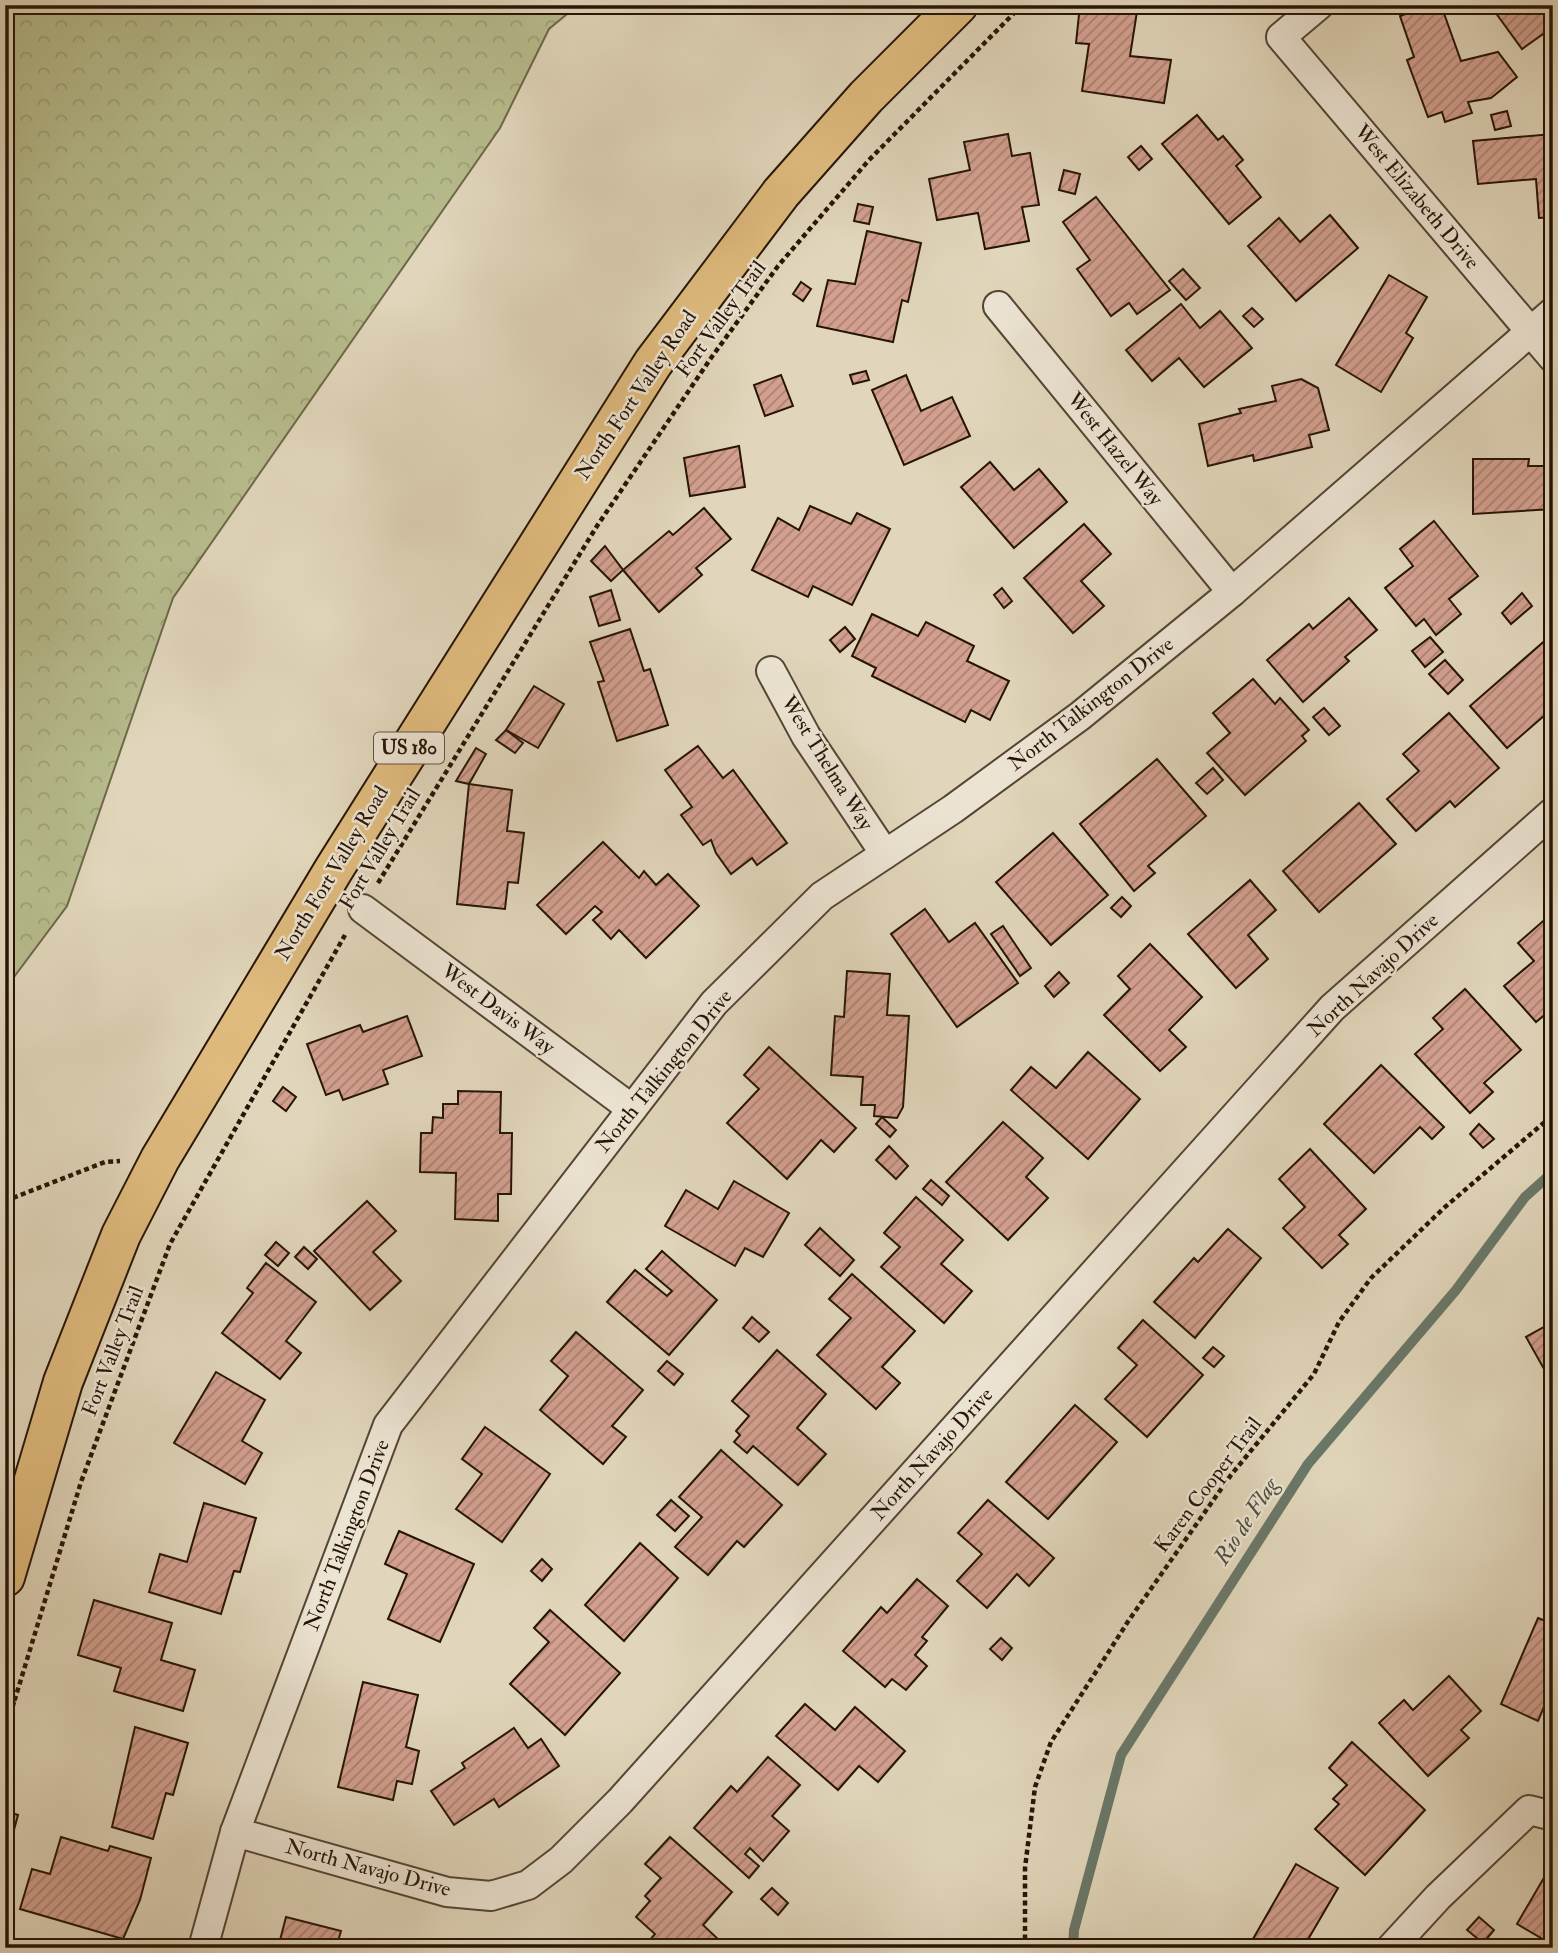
<svg xmlns="http://www.w3.org/2000/svg" width="1558" height="1953" font-family="'IM FELL Double Pica',serif">
  <style>
    .forest { fill: url(#forest-crowns); stroke: #6e684a; stroke-width: 2 }
    .lines { fill: none; stroke-linecap: round; stroke-linejoin: round }
    .stream { stroke: #697869; stroke-width: 10 }
    .building { fill: url(#building-hatch); stroke: #261407; stroke-width: 2 }
    .minor-casing { stroke: #554434; stroke-width: 32 }
    .primary-casing { stroke: #261407; stroke-width: 42 }
    .path { stroke: #261407; stroke-width: 4.5; stroke-dasharray: 5 3.5; stroke-linecap: butt }
    .minor { stroke: #ece4d3; stroke-width: 28 }
    .primary { stroke: #e0bb7e; stroke-width: 38 }
    .labels { text-anchor: middle; dominant-baseline: central; stroke-width: 5; stroke-linejoin: round; paint-order: stroke }
    .shield { fill: #ece4d3; stroke: #615244; stroke-width: 2 }
    .shield-label { font-size: 19px; font-weight: bold; fill: #261407 }
    .street-label { font-size: 21px; fill: #261407; stroke: #ece4d3 }
    .water-label { font-size: 23px; font-style: italic; fill: #4d4e40; stroke: #ece4d3 }
  </style>
  <defs>
    <pattern id="forest-crowns" width="20" height="18" patternUnits="userSpaceOnUse" patternTransform="scale(1.75)"><rect width="20" height="18" fill="#b7bc8d"/><path d="M2 6a3 3 0 1 1 6 0M12 15a3 3 0 1 1 6 0" fill="none" stroke="#9da178"/></pattern>
    <pattern id="building-hatch" width="6" height="6" patternUnits="userSpaceOnUse" patternTransform="scale(1.75)"><rect width="6" height="6" fill="#d3a08f"/><path d="M-1 1l2-2M0 6l6-6M5 7l2-2" fill="none" stroke="#ab8173"/></pattern>
  </defs>
  <rect width="100%" height="100%" fill="#e1d6bb"/>
  <filter id="stains"><feTurbulence type="fractalNoise" baseFrequency=".00286" numOctaves="4"/><feColorMatrix values="0 0 0 0 .2 0 0 0 0 .09 0 0 0 0 .02 0 0 0 .5 -.17"/></filter>
  <radialGradient id="worn" r=".72"><stop offset=".6" stop-color="#630" stop-opacity="0"/><stop offset="1" stop-color="#630" stop-opacity=".3"/></radialGradient>
  <!-- forest -->
  <path class="forest" d="M5 5H578L549 29 500 128 173 598 67 906 5 989Z"/>
  <g class="lines">
    <!-- stream -->
    <path class="stream" d="M1073 1948 1074 1930 1121 1755 1308 1464 1456 1290 1525 1197 1553 1172"/>
  </g>
  <!-- building -->
  <g class="building">
    <path d="M1080 5H1138L1130 56 1171 60 1164 103 1082 91 1089 44 1076 43Z"/>
    <path d="M1431 5H1441L1461 61 1498 52 1517 77 1491 98 1468 102 1472 113 1445 122 1442 112 1428 117 1407 60 1414 57 1400 16Z"/>
    <path d="M1490 5H1553V27L1522 49Z"/>
    <path d="M1507 111 1511 126 1495 130 1491 115Z"/>
    <path d="M1197 115 1218 140 1223 136 1243 160 1236 166 1261 197 1229 224 1162 144Z"/>
    <path d="M1008 134 1012 156 1030 153 1039 205 1022 207 1029 241 985 249 978 213 937 220 929 179 970 170 964 142Z"/>
    <path d="M1553 134V217L1539 218 1536 179 1478 184 1473 141Z"/>
    <path d="M1141 146 1152 159 1139 170 1128 157Z"/>
    <path d="M1064 170 1080 174 1075 194 1059 190Z"/>
    <path d="M1096 197 1170 290 1137 314 1129 303 1111 316 1077 269 1090 260 1063 222Z"/>
    <path d="M858 204 873 207 869 224 854 221Z"/>
    <path d="M1330 215 1358 248 1296 301 1248 246 1279 218 1300 242Z"/>
    <path d="M867 231 921 243 908 302 902 300 893 342 817 326 828 280 855 284Z"/>
    <path d="M1183 269 1200 288 1186 300 1169 281Z"/>
    <path d="M1389 275 1427 297 1406 333 1413 338 1381 392 1336 365Z"/>
    <path d="M801 282 811 289 803 301 793 294Z"/>
    <path d="M1181 304 1200 328 1220 311 1252 348 1204 387 1179 358 1152 381 1126 350Z"/>
    <path d="M1252 308 1263 319 1254 327 1243 316Z"/>
    <path d="M866 371 869 380 853 384 850 375Z"/>
    <path d="M781 375 793 406 765 416 754 385Z"/>
    <path d="M906 375 921 411 952 397 970 436 904 465 872 390Z"/>
    <path d="M1301 379 1318 388 1329 430 1309 435 1312 447 1254 461 1253 455 1208 466 1199 424 1241 413 1239 409 1276 401 1272 386Z"/>
    <path d="M739 446 745 487 690 496 684 458Z"/>
    <path d="M1473 459H1529L1528 466H1553V509L1473 514Z"/>
    <path d="M990 462 1014 490 1039 469 1067 502 1014 548 961 487Z"/>
    <path d="M810 506 851 524 857 513 890 529 852 605 813 586 808 597 752 570 778 518 799 530Z"/>
    <path d="M704 508 731 539 696 568 702 575 659 612 623 570 669 531 673 535Z"/>
    <path d="M1434 521 1478 576 1449 599 1461 614 1436 635 1424 619 1416 626 1385 588 1413 566 1400 549Z"/>
    <path d="M1084 524 1111 554 1081 581 1104 606 1073 633 1024 578Z"/>
    <path d="M605 546 623 570 611 581 591 561Z"/>
    <path d="M1002 588 1012 601 1004 608 994 595Z"/>
    <path d="M611 590 620 620 599 626 590 597Z"/>
    <path d="M1522 593 1532 606 1511 624 1502 613Z"/>
    <path d="M1349 598 1377 630 1345 657 1349 661 1303 702 1267 660 1309 624 1313 629Z"/>
    <path d="M872 614 918 636 926 622 974 646 967 661 1009 681 990 720 971 710 965 722 872 676 876 668 852 656Z"/>
    <path d="M845 627 855 639 840 652 830 640Z"/>
    <path d="M630 629 644 671 650 669 668 725 617 741 598 682 604 681 590 642Z"/>
    <path d="M1430 637 1443 652 1425 667 1412 651Z"/>
    <path d="M1548 638 1553 644V708L1507 748 1470 706Z"/>
    <path d="M1445 660 1463 680 1448 694 1429 674Z"/>
    <path d="M1253 679 1275 704 1280 698 1309 730 1302 736 1306 741 1245 795 1207 753 1230 733 1213 713Z"/>
    <path d="M534 686 564 704 538 748 506 730Z"/>
    <path d="M1324 708 1340 726 1329 735 1313 717Z"/>
    <path d="M1449 713 1499 768 1455 807 1450 801 1416 831 1387 799 1419 771 1403 754Z"/>
    <path d="M506 730 523 743 515 753 496 740Z"/>
    <path d="M698 746 723 778 733 770 787 843 757 865 752 858 731 874 716 853 711 840 703 845 681 815 692 807 665 770Z"/>
    <path d="M476 748 486 754 469 784 456 781Z"/>
    <path d="M1157 759 1206 816 1148 866 1155 873 1134 891 1080 824Z"/>
    <path d="M1213 768 1223 780 1207 794 1196 783Z"/>
    <path d="M469 784 512 790 507 831 524 833 518 883 508 882 505 909 457 904Z"/>
    <path d="M1359 803 1396 844 1319 912 1283 871Z"/>
    <path d="M1053 833 1108 895 1051 945 996 882Z"/>
    <path d="M603 842 639 878 644 871 656 885 668 874 699 906 646 958 619 930 611 939 593 920 602 912 595 906 566 934 537 905Z"/>
    <path d="M1250 880 1276 910 1248 935 1268 959 1236 988 1188 934Z"/>
    <path d="M1122 897 1131 906 1121 917 1111 908Z"/>
    <path d="M925 909 949 942 975 923 1018 983 957 1027 891 934Z"/>
    <path d="M1550 915 1553 918V1008L1536 1022 1504 986 1534 961 1518 943Z"/>
    <path d="M1003 926 1031 968 1020 976 991 934Z"/>
    <path d="M1150 944 1202 997 1169 1030 1186 1047 1160 1071 1104 1015 1130 989 1118 976Z"/>
    <path d="M847 971 890 974 887 1015 909 1016 903 1107 897 1118 874 1116 875 1105H861L863 1077 831 1075 835 1016 844 1017Z"/>
    <path d="M1059 972 1069 983 1054 997 1045 986Z"/>
    <path d="M1465 989 1521 1050 1484 1083 1493 1092 1470 1113 1415 1054 1443 1029 1433 1018Z"/>
    <path d="M407 1016 422 1056 383 1070 388 1084 343 1100 339 1090 326 1095 307 1044 360 1025 363 1032Z"/>
    <path d="M769 1047 856 1128 834 1152 821 1140 787 1179 727 1123 759 1089 744 1075Z"/>
    <path d="M1088 1052 1140 1099 1088 1159 1011 1090 1031 1067 1056 1088Z"/>
    <path d="M1381 1065 1444 1127 1432 1139 1420 1127 1374 1173 1324 1124Z"/>
    <path d="M283 1087 296 1097 286 1111 273 1101Z"/>
    <path d="M458 1091 501 1092 500 1133H512L511 1194H498V1221L455 1219 456 1173 420 1172 421 1133H432L433 1117 443 1118V1104H458Z"/>
    <path d="M882 1117 896 1130 890 1137 876 1124Z"/>
    <path d="M1003 1122 1043 1158 1026 1177 1048 1198 1008 1240 946 1182Z"/>
    <path d="M1479 1124 1494 1139 1483 1148 1470 1134Z"/>
    <path d="M889 1146 908 1166 896 1179 876 1160Z"/>
    <path d="M1310 1149 1366 1209 1339 1235 1348 1244 1322 1268 1283 1228 1305 1207 1279 1179Z"/>
    <path d="M931 1180 949 1196 942 1205 923 1189Z"/>
    <path d="M734 1181 789 1213 763 1257 745 1248 735 1266 665 1226 686 1190 718 1209Z"/>
    <path d="M916 1197 963 1240 941 1264 972 1291 944 1323 881 1267 900 1247 884 1233Z"/>
    <path d="M367 1201 396 1231 373 1252 401 1281 370 1310 314 1251Z"/>
    <path d="M820 1228 854 1260 840 1276 805 1245Z"/>
    <path d="M1228 1229 1261 1258 1195 1338 1154 1302 1194 1258 1198 1262Z"/>
    <path d="M276 1242 289 1253 278 1266 265 1255Z"/>
    <path d="M304 1247 317 1259 308 1269 295 1257Z"/>
    <path d="M662 1251 717 1300 669 1355 607 1302 635 1270 667 1296 672 1291 646 1269Z"/>
    <path d="M266 1263 316 1302 286 1341 301 1353 280 1379 222 1333 253 1293 247 1288Z"/>
    <path d="M852 1274 915 1331 882 1367 900 1383 876 1409 817 1355 851 1318 829 1299Z"/>
    <path d="M752 1317 769 1332 759 1342 743 1328Z"/>
    <path d="M1143 1320 1203 1375 1147 1437 1105 1399 1137 1365 1118 1348Z"/>
    <path d="M1553 1322V1385L1526 1337Z"/>
    <path d="M576 1332 643 1390 612 1426 626 1437 603 1464 540 1410 568 1376 551 1361Z"/>
    <path d="M1213 1347 1224 1356 1214 1367 1203 1358Z"/>
    <path d="M777 1350 826 1394 797 1428 826 1454 798 1485 753 1446 747 1453 734 1442 740 1435 736 1431 749 1416 732 1401Z"/>
    <path d="M667 1361 683 1374 674 1385 658 1371Z"/>
    <path d="M216 1372 265 1400 242 1441 262 1453 245 1484 174 1443Z"/>
    <path d="M1075 1405 1117 1442 1048 1519 1006 1482Z"/>
    <path d="M485 1427 550 1474 502 1542 456 1509 482 1474 462 1459Z"/>
    <path d="M721 1450 782 1505 744 1547 737 1541 708 1575 675 1547 702 1517 679 1497Z"/>
    <path d="M671 1500 689 1516 675 1531 657 1515Z"/>
    <path d="M988 1500 1054 1558 1029 1586 1017 1574 987 1608 957 1581 982 1554 958 1533Z"/>
    <path d="M204 1503 256 1518 240 1572 234 1571 221 1614 149 1592 160 1554 187 1562Z"/>
    <path d="M399 1531 474 1564 440 1642 388 1619 407 1574 385 1564Z"/>
    <path d="M640 1543 678 1578 624 1641 585 1605Z"/>
    <path d="M542 1559 552 1569 542 1581 531 1571Z"/>
    <path d="M917 1579 948 1606 922 1637 927 1641 915 1655 927 1666 906 1690 892 1679 885 1687 843 1651 881 1607 887 1613Z"/>
    <path d="M94 1600 172 1623 161 1660 195 1670 183 1711 114 1691 121 1668 78 1655Z"/>
    <path d="M550 1610 620 1673 565 1735 510 1684 549 1642 534 1628Z"/>
    <path d="M1538 1618 1553 1624V1696L1549 1695 1538 1721 1501 1704Z"/>
    <path d="M1001 1638 1012 1648 1002 1660 990 1649Z"/>
    <path d="M1449 1676 1481 1711 1461 1730 1469 1738 1428 1776 1379 1723 1404 1700 1413 1710Z"/>
    <path d="M363 1682 418 1695 406 1747 419 1751 412 1784 397 1781 393 1800 338 1787Z"/>
    <path d="M805 1704 835 1730 855 1707 905 1751 878 1782 859 1766 838 1790 776 1736Z"/>
    <path d="M135 1727 188 1743 173 1795 166 1793 153 1839 112 1827Z"/>
    <path d="M514 1728 528 1748 541 1739 559 1766 499 1807 494 1799 454 1825 431 1791 465 1768 462 1763Z"/>
    <path d="M1352 1742 1425 1810 1365 1875 1315 1829 1339 1804 1333 1799 1347 1785 1329 1768Z"/>
    <path d="M768 1757 800 1785 772 1816 789 1831 763 1861 750 1848 745 1854 759 1866 749 1878 694 1828 731 1786 737 1792Z"/>
    <path d="M5 1811 18 1815 11 1841 5 1840Z"/>
    <path d="M61 1837 108 1851 110 1846 151 1858 140 1900 123 1939 20 1909 32 1869 50 1874Z"/>
    <path d="M670 1837 732 1892 703 1925 719 1940 712 1948H643L655 1934 636 1917 650 1901 645 1896 661 1878 645 1864Z"/>
    <path d="M1296 1864 1338 1888 1303 1948H1252L1249 1946Z"/>
    <path d="M1549 1869 1553 1871V1945L1517 1924Z"/>
    <path d="M772 1888 788 1903 778 1915 761 1899Z"/>
    <path d="M286 1917 341 1931 336 1948H278Z"/>
    <path d="M1479 1917 1494 1930 1483 1943 1467 1930Z"/>
  </g>
  <g class="lines">
    <!-- minor casing -->
    <g class="minor-casing">
      <g id="minor">
        <path d="M1319 5 1281 37 1553 358"/>
        <path d="M998 306 1232 592"/>
        <path d="M771 671 806 736 885 854"/>
        <path d="M363 909 632 1109"/>
        <path d="M235 1832 447 1892 491 1896 528 1885 561 1860 620 1801 1332 1008 1553 812"/>
        <path d="M203 1948 235 1832 388 1425 714 1003 822 896 953 809 1080 716 1232 592 1553 312"/>
        <path d="M1391 1948 1438 1897 1529 1810 1553 1816"/>
      </g>
    </g>
    <!-- primary casing -->
    <g class="primary-casing">
      <path id="primary" d="M5 1577 63 1382 121 1235 160 1159 334 869 653 363 781 193 866 97 958 5"/>
    </g>
    <!-- path -->
    <g class="path">
      <path d="M378 883 597 526 711 358 778 266 869 160 1022 5"/>
      <path d="M5 1201 105 1162 120 1161"/>
      <path d="M5 1697 15 1699 81 1482 170 1244 345 935"/>
      <path d="M5 1731 15 1699"/>
      <path d="M1025 1948V1868L1035 1787 1051 1742 1129 1620 1231 1475 1314 1374 1339 1322 1371 1278 1445 1207 1553 1115"/>
    </g>
    <!-- minor -->
    <use href="#minor" class="minor"/>
    <!-- primary -->
    <use href="#primary" class="primary"/>
  </g>
  <g class="labels">
    <!-- shield labels -->
    <rect class="shield" x="374" y="732.5" width="70" height="31" rx="5"/>
    <g class="shield-label">
      <text x="409" y="748">US 180</text>
    </g>
    <!-- street labels -->
    <g class="street-label">
      <text transform="translate(1417 197) rotate(50)">West Elizabeth Drive</text>
      <text transform="translate(721 319) rotate(-54)">Fort Valley Trail</text>
      <text transform="translate(636 395) rotate(-56)">North Fort Valley Road</text>
      <text transform="translate(1115 449) rotate(51)">West Hazel Way</text>
      <text transform="translate(1091 704) rotate(-38)">North Talkington Drive</text>
      <text transform="translate(827 763) rotate(58)">West Thelma Way</text>
      <text transform="translate(380 849) rotate(-59)">Fort Valley Trail</text>
      <text transform="translate(332 873) rotate(-59)">North Fort Valley Road</text>
      <text transform="translate(1373 975) rotate(-43)">North Navajo Drive</text>
      <text transform="translate(498 1009) rotate(37)">West Davis Way</text>
      <text transform="translate(664 1071) rotate(-51)">North Talkington Drive</text>
      <text transform="translate(113 1351) rotate(-69)">Fort Valley Trail</text>
      <text transform="translate(932 1454) rotate(-48)">North Navajo Drive</text>
      <text transform="translate(1208 1485) rotate(-53)">Karen Cooper Trail</text>
      <text transform="translate(347 1535) rotate(-69)">North Talkington Drive</text>
      <text transform="translate(368 1868) rotate(15)">North Navajo Drive</text>
    </g>
    <!-- water labels -->
    <g class="water-label">
      <text transform="translate(1246 1521) rotate(-57)">Rio de Flag</text>
    </g>
  </g>
  <!-- margin -->
  <rect width="1558" height="1953" fill="none" stroke="#e1d6bb" stroke-width="28"/>
  <rect x="7" y="7" width="1544" height="1939" fill="none" stroke="#261407" stroke-width="3.5"/>
  <rect x="14" y="14" width="1530" height="1925" fill="none" stroke="#261407" stroke-width="2"/>
  <rect width="100%" height="100%" filter="url(#stains)"/>
  <rect width="100%" height="100%" fill="url(#worn)"/>
</svg>
